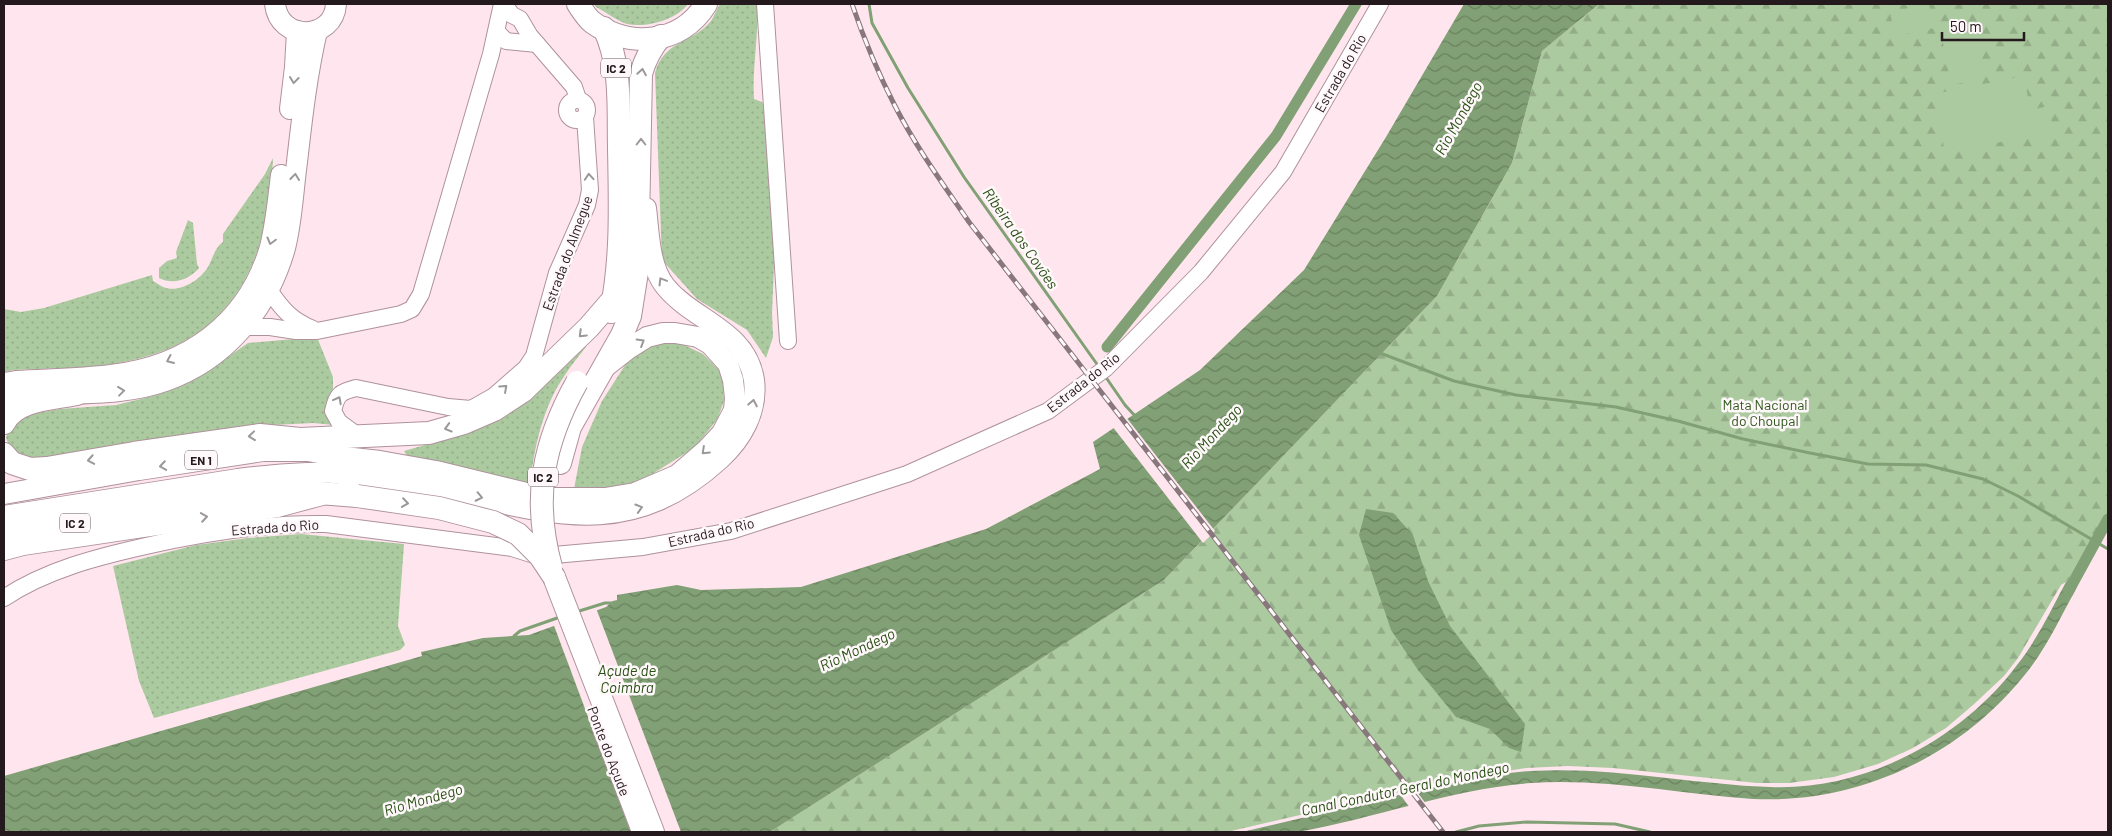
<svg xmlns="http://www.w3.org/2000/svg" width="2112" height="836" font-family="Barlow,sans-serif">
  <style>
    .grass { fill: url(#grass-dots) }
    .forest { fill: url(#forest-firs) }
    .garden { fill: #abca9f }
    .water { fill: url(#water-waves) }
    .pier { fill: #ffe5ed }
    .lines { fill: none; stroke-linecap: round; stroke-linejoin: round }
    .stream { stroke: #81a075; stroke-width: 3 }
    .canal { stroke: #81a075; stroke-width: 11 }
    .minor-casing { stroke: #af929b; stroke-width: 18 }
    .major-casing { stroke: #af929b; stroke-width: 22 }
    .highway-casing { stroke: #af929b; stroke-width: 24 }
    .minor { stroke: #fff; stroke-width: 16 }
    .major { stroke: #fff; stroke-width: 20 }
    .highway { stroke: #fff; stroke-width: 22 }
    .rail-casing { stroke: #88777c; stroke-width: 5 }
    .rail { stroke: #fff8fa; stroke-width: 3; stroke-dasharray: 9; stroke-linecap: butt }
    .highway-bridge-casing { stroke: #af929b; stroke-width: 24; stroke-linecap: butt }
    .highway-bridge { stroke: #fff; stroke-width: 22 }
    .oneway { stroke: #9c9899 }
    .labels { text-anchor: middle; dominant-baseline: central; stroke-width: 5; stroke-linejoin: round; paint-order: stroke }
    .shield { fill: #fff8fa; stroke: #665c5f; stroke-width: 1 }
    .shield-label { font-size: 12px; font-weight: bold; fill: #24191d }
    .street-label { font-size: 14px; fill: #24191d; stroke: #fff8fa }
    .park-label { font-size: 14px; fill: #2f571b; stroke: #fff8fa }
    .water-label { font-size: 15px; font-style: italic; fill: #285013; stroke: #fff8fa }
  </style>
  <defs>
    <pattern id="grass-dots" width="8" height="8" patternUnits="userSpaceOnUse" patternTransform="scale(1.25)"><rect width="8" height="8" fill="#abca9f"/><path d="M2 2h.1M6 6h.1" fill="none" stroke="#93ad88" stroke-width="1.8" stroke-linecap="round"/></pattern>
    <pattern id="forest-firs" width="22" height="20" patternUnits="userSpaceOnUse" patternTransform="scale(1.25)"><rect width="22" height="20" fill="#abca9f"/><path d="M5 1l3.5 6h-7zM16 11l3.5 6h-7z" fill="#93ad88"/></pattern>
    <pattern id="water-waves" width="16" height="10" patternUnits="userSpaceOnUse" patternTransform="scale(1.25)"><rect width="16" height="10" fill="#81a075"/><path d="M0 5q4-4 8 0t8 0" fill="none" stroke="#69825f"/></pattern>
  </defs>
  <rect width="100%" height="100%" fill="#ffe5ed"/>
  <!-- grass -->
  <g class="grass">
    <path d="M594 4H688C676 20 647 28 627 24 617 21 606 12 596 7Z"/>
    <path d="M720 4H757C759 36 752 67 754 99L762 102 765 109 775 241 772 313 773 337 766 358 747 330 697 299 662 260 655 73C664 40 692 44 711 21 714 16 717 9 720 4Z"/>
    <path d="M273 158C268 269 230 346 113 364 81 369 46 368 14 370L4 372V309L21 312 44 308 152 275 153 281C156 282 160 286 163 287 180 294 202 279 209 265 214 255 215 248 223 242V234L265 174Z"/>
    <path d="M188 220 193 223 197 264 199 268C189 280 173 285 159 278V268L167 261 177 258 176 252Z"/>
    <path d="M317 337 333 377V389L327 405 334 425 313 423 237 427 43 462 12 452 6 438 10 424 31 414 60 409 116 405 149 397 177 388 206 372 248 343Z"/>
    <path d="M655 343 682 344 703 354 722 373 724 401 717 420 694 448 641 481 590 491 574 489 582 447 602 401 629 359Z"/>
    <path d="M582 344 586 347C579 356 571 365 565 375 543 406 534 448 530 485L407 456 404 451 464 434Z"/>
    <path d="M301 534 404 544 398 626 405 645 400 650 154 718 139 681 113 566 196 545 248 538Z"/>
  </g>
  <!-- forest -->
  <path class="forest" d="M1599 4H2108V512L2072 578 2061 585 2018 658 2004 676 1973 705 1946 728 1913 748 1878 764 1834 777 1789 783H1757L1613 768 1568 766 1526 768 1455 779 1227 832H770L1164 580 1437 296 1512 163 1542 51Z"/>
  <!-- garden -->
  <g class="garden">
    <path d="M1929 4 1934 28 1895 36 1890 12Z"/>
    <path d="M1973 26 1983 79 1951 85 1941 32Z"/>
    <path d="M2024 76 2035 135 1945 153 1934 94Z"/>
    <path d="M2048 106 2055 138 2039 141 2032 110Z"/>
  </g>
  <!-- water -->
  <g class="water">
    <path d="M1464 4H1599L1542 51 1512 163 1437 296 1164 580 770 832H4V776L422 656 421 652 483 638 529 635 606 607 613 601 617 600V595L677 585 701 590 801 587 986 529 1100 469 1093 442 1200 370 1304 270 1386 137Z"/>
    <path d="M1366 509 1393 513 1413 535 1428 581 1450 626 1525 724 1521 752 1509 748 1490 729 1456 717 1418 670 1391 630 1359 535Z"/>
    <path d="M2072 578 2078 582 2076 589C2060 618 2045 651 2023 677 1958 757 1857 804 1753 799 1679 794 1605 778 1531 783 1451 789 1376 818 1298 832 1280 835 1260 832 1242 832 1293 820 1344 808 1395 796 1440 786 1485 774 1531 771 1611 766 1690 784 1770 787 1864 791 1961 740 2017 665 2037 640 2051 610 2066 582Z"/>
  </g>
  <!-- pier -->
  <g class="pier">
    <path d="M1126 417 1215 531 1203 543 1112 426Z"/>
    <path d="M596 608 681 832H631L553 623Z"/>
    <path d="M1415 789 1426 804 1410 808 1399 793Z"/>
  </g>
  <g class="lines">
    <!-- stream -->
    <g class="stream">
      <path d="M869 4 872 23 908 88 964 177 1099 367"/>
      <path d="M1380 353 1454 381 1516 395 1616 407 1678 421 1743 439 1810 453 1868 464 1926 465 1983 479 2018 496 2108 549"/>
      <path d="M1105 376 1125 405 1136 417"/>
      <path d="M576 612 605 603H616"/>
      <path d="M515 639 514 636 520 631 560 617"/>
      <path d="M1456 832 1479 826 1527 822 1615 824 1650 832"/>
    </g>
    <!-- canal -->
    <g class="canal">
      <path d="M1107 347 1276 136 1356 4"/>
      <path d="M2068 592 2108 519"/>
    </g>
    <!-- minor casing -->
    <g class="minor-casing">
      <g id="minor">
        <path d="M504 4 512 15 520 19 530 36 574 87 578 99"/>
        <path d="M765 4 788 341"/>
        <path d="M497 32 506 41 537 44"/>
        <circle cx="577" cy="110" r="10"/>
        <path d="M269 290C282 309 291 320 313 329"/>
        <path d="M245 327H270L296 331H317L401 314 412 309 421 294 491 54 502 4"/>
        <path d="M358 436 339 422 333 411C337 394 340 392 356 388L448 407 471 409 494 396 526 368 534 356 557 273 587 205 590 190 585 117"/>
        <path d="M543 556 643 547 731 531 907 474 1048 411 1106 368 1201 272 1283 172 1380 4"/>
        <path d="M4 598C46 570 97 557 146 546 206 532 265 523 326 524L512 548 531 554"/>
        <path d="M601 729 640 832"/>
      </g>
    </g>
    <!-- major casing -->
    <g class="major-casing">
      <g id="major">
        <path d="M275 4C279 42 334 41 336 4"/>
        <path d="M290 109 295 67 297 31"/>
        <path d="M4 383 16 381C48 379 80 379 111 375 188 366 248 323 270 247 276 223 278 199 281 175"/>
        <path d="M4 401C22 395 41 395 60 394 95 393 132 393 165 381 225 360 268 309 285 248 292 221 293 191 297 162 302 118 307 74 317 31"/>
        <path d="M4 494 139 470 263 451H308L335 456 380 461 436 471 547 498H605L635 493 677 475 706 450 722 433 734 410 735 398 733 380 728 364 710 344 698 337 675 333H663L647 337 628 349 605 367"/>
        <path d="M4 516 238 479C261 476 284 474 307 473 316 473 326 472 335 473 368 478 403 480 435 488 546 512 626 545 720 459 742 439 758 411 754 380 746 329 693 321 665 286 649 266 649 232 646 208"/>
        <path d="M4 533 26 532 306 484"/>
      </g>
    </g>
    <!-- highway casing -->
    <g class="highway-casing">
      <g id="highway">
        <path d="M578 4C582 10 587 18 592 22 629 49 681 45 706 4"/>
        <path d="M604 28C622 66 618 108 619 148 620 203 622 258 611 312"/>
        <path d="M4 423C16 399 53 399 77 394"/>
        <path d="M4 454 12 463 30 469 47 468 134 453 260 435 300 439 429 433 464 423 494 410 523 391 589 327 614 298"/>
        <path d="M560 463 570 427 622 335 630 316 637 272 641 74C645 59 651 48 661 36"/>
        <path d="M307 492 357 496"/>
        <path d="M4 549 23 544 277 506 322 494"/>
        <path d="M554 577 653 832"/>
      </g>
    </g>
    <!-- minor -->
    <use href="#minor" class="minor"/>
    <!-- major -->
    <use href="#major" class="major"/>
    <!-- highway -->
    <use href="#highway" class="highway"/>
    <!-- rail casing -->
    <g class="rail-casing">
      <path id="rail" d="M852 4C864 39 878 73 895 106 916 147 943 184 969 222L1443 832"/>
    </g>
    <!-- rail -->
    <use href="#rail" class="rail"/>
    <!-- highway-bridge casing -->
    <g class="highway-bridge-casing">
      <g id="highway-bridge">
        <path d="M357 496 439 508 493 522 518 534 540 556 554 577"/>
        <path d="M551 567C532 498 543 443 577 382"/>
      </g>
    </g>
    <!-- highway-bridge -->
    <use href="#highway-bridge" class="highway-bridge"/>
  </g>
  <!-- one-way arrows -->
  <defs><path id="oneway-chevron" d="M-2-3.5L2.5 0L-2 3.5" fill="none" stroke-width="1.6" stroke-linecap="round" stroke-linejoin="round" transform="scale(1.25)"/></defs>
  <g class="oneway">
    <use href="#oneway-chevron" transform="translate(642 72) rotate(-81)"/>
    <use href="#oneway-chevron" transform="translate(294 80) rotate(97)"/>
    <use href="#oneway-chevron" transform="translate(641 142) rotate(-90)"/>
    <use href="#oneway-chevron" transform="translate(295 177) rotate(-83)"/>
    <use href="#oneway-chevron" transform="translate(589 177) rotate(-94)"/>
    <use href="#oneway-chevron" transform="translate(271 241) rotate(105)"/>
    <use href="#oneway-chevron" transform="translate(662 281) rotate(-121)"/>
    <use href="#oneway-chevron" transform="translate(582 334) rotate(136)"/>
    <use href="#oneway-chevron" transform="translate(641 342) rotate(-31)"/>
    <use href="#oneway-chevron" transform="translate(170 360) rotate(156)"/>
    <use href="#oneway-chevron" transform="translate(504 388) rotate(-42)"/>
    <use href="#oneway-chevron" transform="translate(121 391) rotate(-7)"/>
    <use href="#oneway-chevron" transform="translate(338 400) rotate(-62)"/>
    <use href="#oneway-chevron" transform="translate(753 403) rotate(-79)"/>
    <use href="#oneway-chevron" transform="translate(448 428) rotate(164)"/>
    <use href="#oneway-chevron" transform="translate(252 436) rotate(174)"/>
    <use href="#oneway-chevron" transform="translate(705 451) rotate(137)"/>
    <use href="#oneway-chevron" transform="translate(91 460) rotate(170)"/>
    <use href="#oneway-chevron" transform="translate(163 466) rotate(171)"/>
    <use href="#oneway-chevron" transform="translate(479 497) rotate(12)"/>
    <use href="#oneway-chevron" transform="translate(405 503) rotate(8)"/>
    <use href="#oneway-chevron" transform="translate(639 508) rotate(-17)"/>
    <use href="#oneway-chevron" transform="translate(204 517) rotate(-9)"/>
  </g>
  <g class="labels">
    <!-- shield labels -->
    <g class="shield">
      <rect x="601" y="58.5" width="30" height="19" rx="4"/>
      <rect x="185" y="450.5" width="32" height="19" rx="4"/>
      <rect x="528" y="467.5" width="30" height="19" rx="4"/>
      <rect x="60" y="513.5" width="30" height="19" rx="4"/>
    </g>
    <g class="shield-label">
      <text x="616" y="68">IC 2</text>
      <text x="201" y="460">EN 1</text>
      <text x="543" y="477">IC 2</text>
      <text x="75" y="523">IC 2</text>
    </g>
    <!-- street labels -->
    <g class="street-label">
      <text transform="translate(1340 73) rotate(-60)">Estrada do Rio</text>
      <text transform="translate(567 253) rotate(-70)">Estrada do Almegue</text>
      <text transform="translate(1083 382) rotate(-38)">Estrada do Rio</text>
      <text transform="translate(275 527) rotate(-4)">Estrada do Rio</text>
      <text transform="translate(711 532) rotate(-13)">Estrada do Rio</text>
      <text transform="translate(609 751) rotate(69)">Ponte do Açude</text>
    </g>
    <!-- park labels -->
    <g class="park-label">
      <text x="1765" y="404">Mata Nacional<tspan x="1765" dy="16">do Choupal</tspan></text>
    </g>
    <!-- water labels -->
    <g class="water-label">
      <text transform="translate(1458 118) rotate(-61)">Rio Mondego</text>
      <text transform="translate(1021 238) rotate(55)">Ribeira dos Covões</text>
      <text transform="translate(1211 436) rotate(-47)">Rio Mondego</text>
      <text transform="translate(857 649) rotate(-25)">Rio Mondego</text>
      <text x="627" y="670">Açude de<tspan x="627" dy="17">Coimbra</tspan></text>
      <text transform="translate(1405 788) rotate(-12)">Canal Condutor Geral do Mondego</text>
      <text transform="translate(423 799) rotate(-16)">Rio Mondego</text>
    </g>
  </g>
  <!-- border -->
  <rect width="2112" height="836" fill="none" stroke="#24191d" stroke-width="10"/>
  <!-- scale -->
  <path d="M1942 32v8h82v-8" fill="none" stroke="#24191d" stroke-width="2.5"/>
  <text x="1950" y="32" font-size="15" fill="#24191d" stroke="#fff8fa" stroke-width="4" paint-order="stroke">50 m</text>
</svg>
